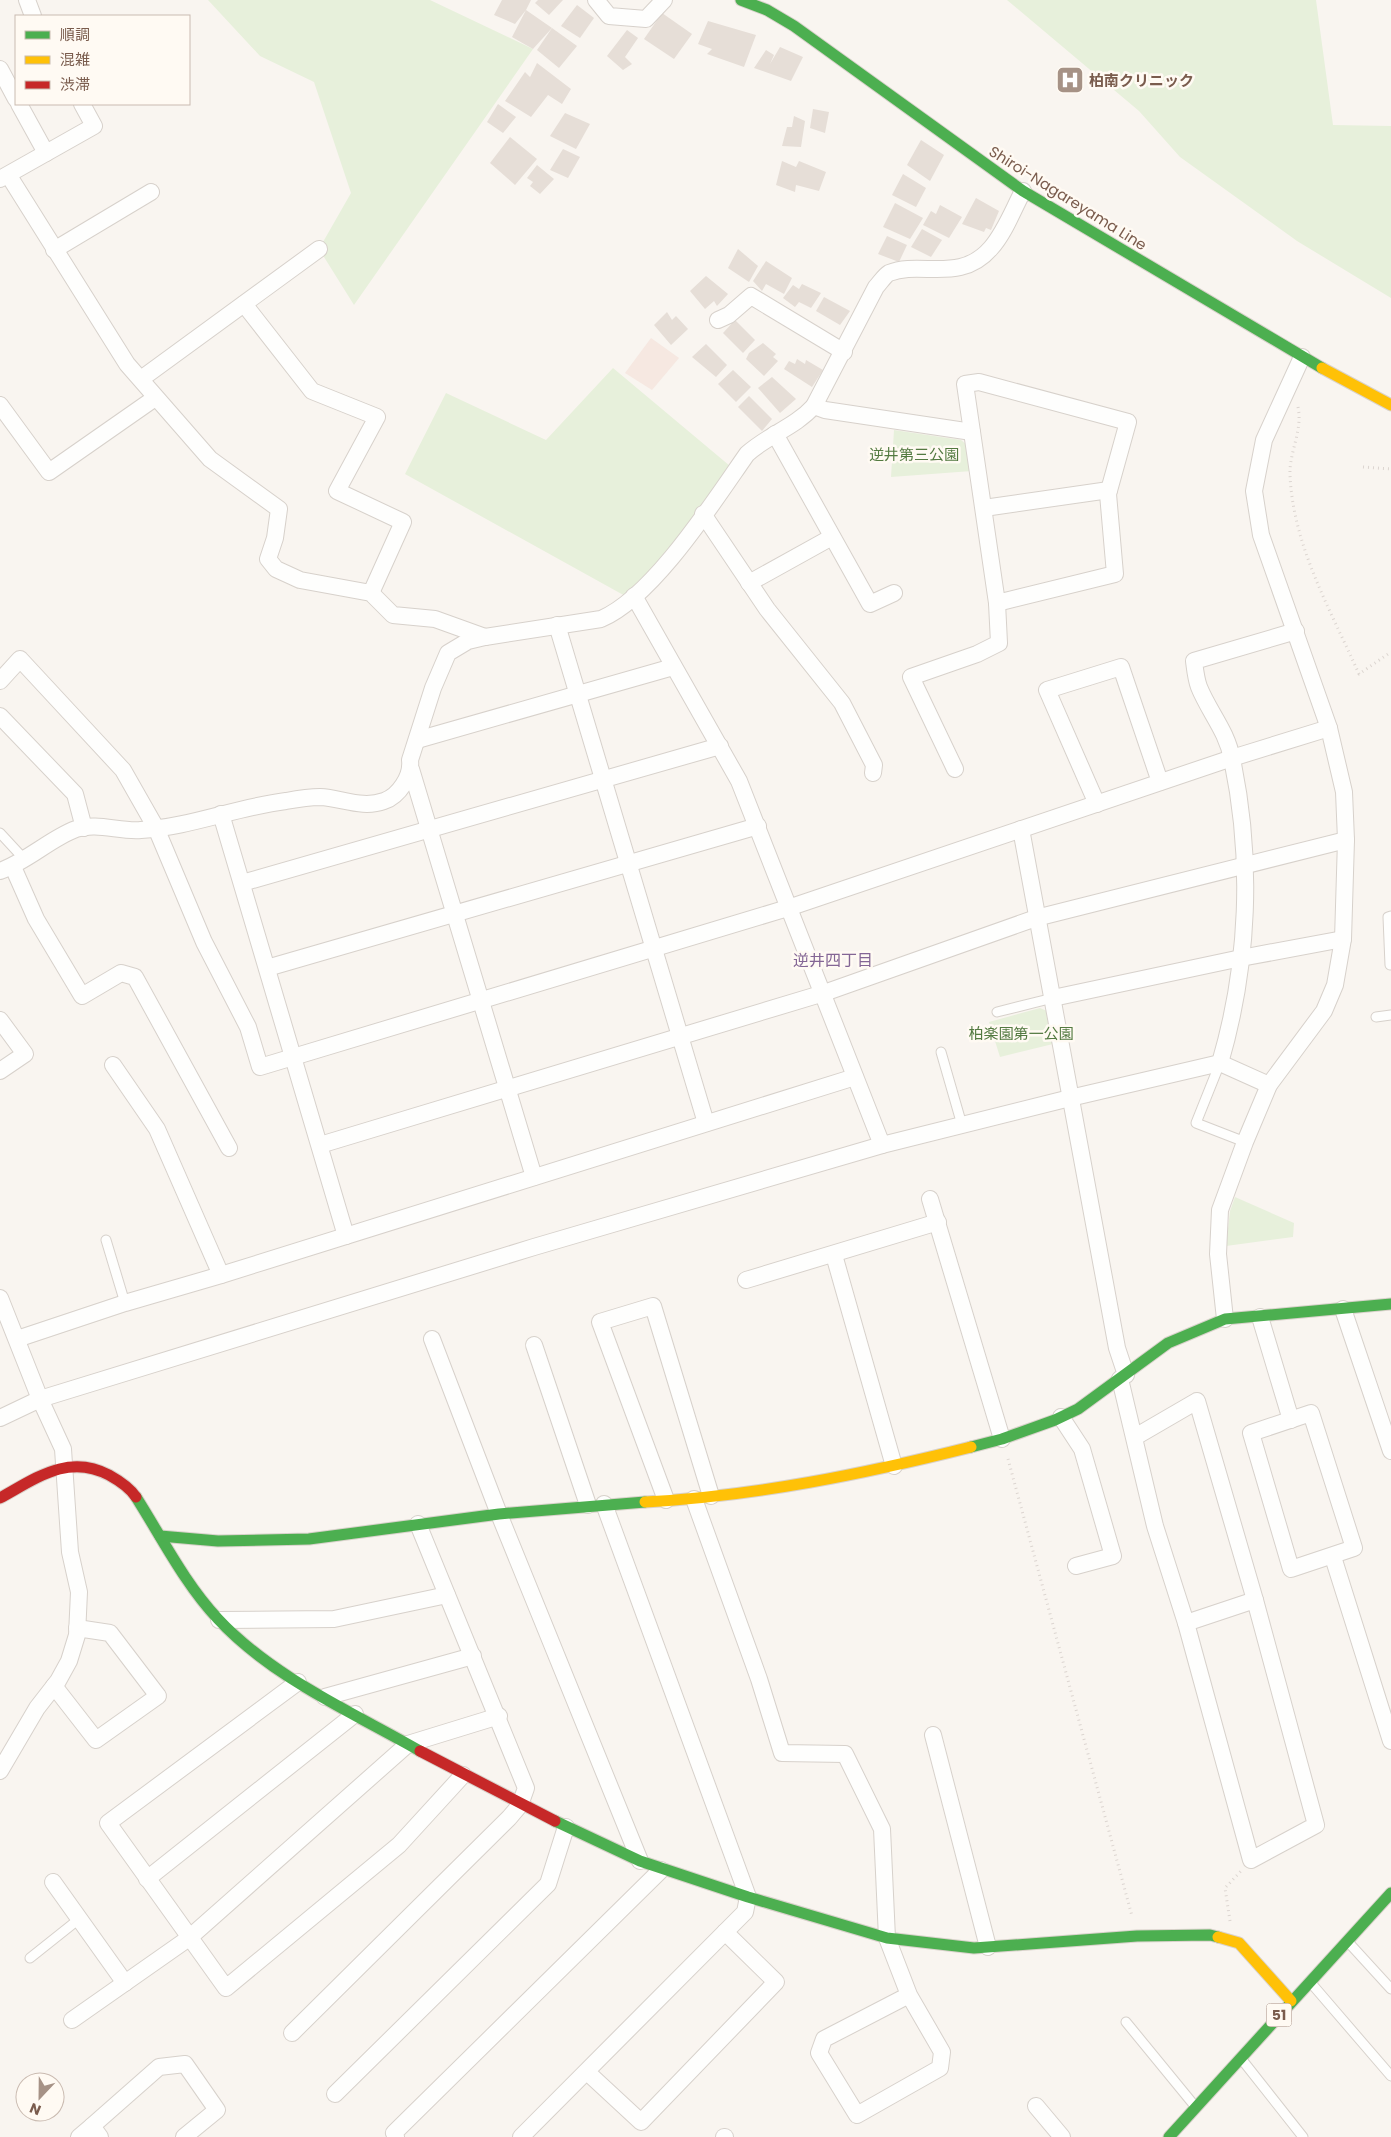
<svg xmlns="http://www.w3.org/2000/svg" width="1391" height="2137" font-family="Poppins,'Noto Sans JP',sans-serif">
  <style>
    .commercial { fill: #f6e8e1 }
    .green { fill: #e7f0db }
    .building { fill: #e6ded7 }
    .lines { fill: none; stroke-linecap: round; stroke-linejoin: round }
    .lane-casing { stroke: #d7d1cb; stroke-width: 11 }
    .street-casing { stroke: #d7d1cb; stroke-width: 18 }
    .fast-casing { stroke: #d9d2cb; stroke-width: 13 }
    .slow-casing { stroke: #d9d2cb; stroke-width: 13 }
    .jam-casing { stroke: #d9d2cb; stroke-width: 13 }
    .path { stroke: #dcd5d0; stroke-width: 3; stroke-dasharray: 1 4; stroke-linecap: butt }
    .lane { stroke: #fefefd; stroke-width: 9 }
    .street { stroke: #fefefd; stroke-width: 16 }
    .fast { stroke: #4caf50; stroke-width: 11 }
    .slow { stroke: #ffc107; stroke-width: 11 }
    .jam { stroke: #c62828; stroke-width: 11 }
    .labels { text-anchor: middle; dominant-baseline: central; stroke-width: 5; stroke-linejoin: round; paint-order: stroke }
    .shield { fill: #fffaf3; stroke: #a28b7f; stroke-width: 1 }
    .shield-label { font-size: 14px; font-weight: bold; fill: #7a5c4d }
    .poi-label { font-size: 15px; font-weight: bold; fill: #7a5c4d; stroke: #fffaf3; text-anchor: start }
    .street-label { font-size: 15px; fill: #7a5c4d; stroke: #fffaf3 }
    .park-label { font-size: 15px; fill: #537a41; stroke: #fffaf3 }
    .neighbourhood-label { font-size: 16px; fill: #846695; stroke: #fffaf3 }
  </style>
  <rect width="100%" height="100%" fill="#f9f5f0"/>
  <!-- commercial -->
  <path class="commercial" d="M651 338 679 358 652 390 625 373Z"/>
  <!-- green -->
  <g class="green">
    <path d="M208 0H430L533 49 354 305 319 249 351 193 314 82 260 56Z"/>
    <path d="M1007 0H1316L1333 125 1391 126V298L1297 241 1180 157 1139 111Z"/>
    <path d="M613 368 730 466 668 554 627 597 405 474 446 393 546 440Z"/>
    <path d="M894 430 961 440 968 446 972 471 891 477Z"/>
    <path d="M1040 1008 1047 1011 1053 1044 1000 1057 989 1022Z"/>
    <path d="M1235 1197 1294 1223 1293 1237 1226 1246 1230 1211Z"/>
  </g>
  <!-- building -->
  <g class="building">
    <path d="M502 0H531L526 10 552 28 533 49 512 37 526 10 515 24 494 15Z"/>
    <path d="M538 0H563L549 15 535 3Z"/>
    <path d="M577 5 594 18 580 38 561 26Z"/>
    <path d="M662 13 692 34 674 59 644 39Z"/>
    <path d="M708 21 756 35 744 67 707 54 712 49 698 44Z"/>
    <path d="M552 28 577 46 559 68 537 50Z"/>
    <path d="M627 30 638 38 625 57 632 64 623 70 607 56Z"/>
    <path d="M780 47 803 57 791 81 754 68 766 50 774 55 770 64Z"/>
    <path d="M537 63 571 89 562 104 548 95 531 117 505 101 525 72 530 77Z"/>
    <path d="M498 104 516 117 503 133 487 122Z"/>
    <path d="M813 109 829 112 825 133 810 128Z"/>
    <path d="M565 113 590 124 576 149 550 136Z"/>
    <path d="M794 116 805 121 801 147 782 146 787 127H792Z"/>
    <path d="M510 137 537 159 515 185 490 163Z"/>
    <path d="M921 140 944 155 930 181 907 165Z"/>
    <path d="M563 149 580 157 568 178 550 170Z"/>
    <path d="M782 161 796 167 799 161 826 172 819 191 796 185 795 192 776 185Z"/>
    <path d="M537 165 554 179 540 194 530 186 533 182 527 178Z"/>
    <path d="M903 174 926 188 916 207 892 195Z"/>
    <path d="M976 198 999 211 991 230 986 228 984 232 962 224Z"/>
    <path d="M895 203 923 218 910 239 883 227Z"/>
    <path d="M940 205 962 217 949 238 923 225 931 211 936 214Z"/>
    <path d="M922 229 942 240 931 257 911 247Z"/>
    <path d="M887 236 907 245 899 262 878 254Z"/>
    <path d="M738 249 758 266 749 282 728 268Z"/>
    <path d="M766 261 792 278 784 294 766 284 762 291 753 281Z"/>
    <path d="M706 276 728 294 717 306 714 301 705 309 690 291Z"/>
    <path d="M802 284 821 293 811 308 799 302 795 307 783 298 793 285 799 289Z"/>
    <path d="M824 297 850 311 840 325 816 311Z"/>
    <path d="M667 312 672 320 676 316 688 329 671 345 654 325Z"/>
    <path d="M735 320 755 340 743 353 723 333Z"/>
    <path d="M763 343 776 354 773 357 778 361 764 376 746 359 749 353Z"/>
    <path d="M706 344 727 365 716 377 692 357Z"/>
    <path d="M797 359 805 364 806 360 823 370 812 387 784 369 789 361 795 364Z"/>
    <path d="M733 370 751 387 736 402 718 384Z"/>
    <path d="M772 377 796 399 780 413 758 388Z"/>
    <path d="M749 396 772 419 762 431 738 407Z"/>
  </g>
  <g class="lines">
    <!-- lane casing -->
    <g class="lane-casing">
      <g id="lane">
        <path d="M0 833 25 860"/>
        <path d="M1390 965 1388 917 1391 916"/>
        <path d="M997 1012 1053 998"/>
        <path d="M1376 1017 1391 1015"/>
        <path d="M941 1052 962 1125"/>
        <path d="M1220 1063 1196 1123 1245 1142"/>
        <path d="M106 1240 125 1303"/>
        <path d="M1349 1943 1391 1989"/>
        <path d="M30 1958 79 1919"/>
        <path d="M1311 1983 1391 2076"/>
        <path d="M1126 2022 1194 2105"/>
        <path d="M1243 2061 1303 2137"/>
      </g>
    </g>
    <!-- street casing -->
    <g class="street-casing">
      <g id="street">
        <path d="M27 0 33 16"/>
        <path d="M596 0 609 16 646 19 664 0"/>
        <path d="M0 69 16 99"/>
        <path d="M19 104 46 153"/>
        <path d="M9 176 127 364 210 459 279 509 275 538 268 559 276 569 300 580 371 593 393 615 435 619 485 637"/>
        <path d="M0 179 94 126 82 104"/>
        <path d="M54 250 151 192"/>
        <path d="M244 304 312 391 377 417 337 491 403 522 371 593"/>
        <path d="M718 320 729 315 751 296 844 352"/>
        <path d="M141 379 319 249"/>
        <path d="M979 382 1128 422 1108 494 1115 574 997 603 965 384Z"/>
        <path d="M0 405 49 472 155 398"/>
        <path d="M814 406 825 410 972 432"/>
        <path d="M775 434 870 604 894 593"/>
        <path d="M984 508 1109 490"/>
        <path d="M703 514 767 609 842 703 874 765 873 773"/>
        <path d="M749 583 832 537"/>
        <path d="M634 596 739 781 882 1145"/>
        <path d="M557 625 706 1123"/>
        <path d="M0 681 20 659 123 770 156 828 204 942 248 1027 260 1067 791 907 1232 758 1329 728"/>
        <path d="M0 716 75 794 84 828"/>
        <path d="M417 740 673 667"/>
        <path d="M411 769 534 1177"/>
        <path d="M955 769 911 677 977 654 999 643 997 603"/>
        <path d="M1097 804 1047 690 1121 667 1160 782"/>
        <path d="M221 814 346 1236"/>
        <path d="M1021 829 1117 1348 1126 1375"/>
        <path d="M13 867 36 919 82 996 121 973 135 977 229 1148"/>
        <path d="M0 871C28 861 51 838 76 829 97 822 120 832 141 830 190 827 237 807 286 801 297 799 309 797 320 797 342 798 362 809 384 801 399 796 412 776 410 760L433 688 448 653 468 641 485 637 601 619C653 597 714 501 747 454 768 435 795 427 814 406L876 287C880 283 884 276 889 273 921 260 960 284 991 248 1005 232 1013 210 1023 191"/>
        <path d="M242 883 720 746"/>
        <path d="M267 968 758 826"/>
        <path d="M1053 998 1241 958 1343 939"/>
        <path d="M0 1020 25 1054 0 1071"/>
        <path d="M1220 1063C1249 964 1253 859 1232 759 1227 731 1209 712 1199 687 1196 679 1195 669 1194 661L1296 631"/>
        <path d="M113 1065 157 1129 221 1275"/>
        <path d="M320 1145 824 993 1036 918 1346 840"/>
        <path d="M930 1199 1002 1439"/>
        <path d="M834 1255 894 1466"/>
        <path d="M746 1280 938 1222"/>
        <path d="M0 1298 40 1399 63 1449 70 1552 79 1592 77 1635 69 1661 58 1681 37 1708 0 1771"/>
        <path d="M1343 1309 1391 1451"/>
        <path d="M1260 1317 1291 1420"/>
        <path d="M1225 1319 1218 1254 1220 1210 1245 1142 1269 1085 1324 1011 1335 985 1343 939 1346 840 1344 792 1329 728 1261 535 1254 491 1264 440 1302 357"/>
        <path d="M17 1339 125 1303 221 1275 855 1077"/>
        <path d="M432 1339 499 1514 640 1861"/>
        <path d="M534 1345 588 1505"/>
        <path d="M1120 1379 1155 1526 1186 1623 1251 1860 1316 1825 1255 1600 1197 1401 1135 1437"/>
        <path d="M1311 1413 1354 1548 1291 1569 1251 1433Z"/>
        <path d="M1061 1417 1082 1449 1113 1556 1076 1566"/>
        <path d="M0 1418 40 1399 534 1247 882 1145 1070 1098 1220 1063 1269 1085"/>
        <path d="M694 1499 759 1679 782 1753 845 1754 882 1829 887 1938 909 1995 942 2052 940 2068 857 2115 819 2053 824 2039 909 1995"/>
        <path d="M666 1500 600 1322 653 1306 711 1496"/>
        <path d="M1333 1557 1391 1741"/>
        <path d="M219 1620 334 1619 447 1595"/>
        <path d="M1186 1623 1255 1600"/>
        <path d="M298 1682 108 1823 226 1988 399 1845 463 1775"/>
        <path d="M54 1686 96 1740 158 1696 110 1633 77 1628"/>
        <path d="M325 1697 473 1656"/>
        <path d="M933 1735 988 1947"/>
        <path d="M147 1879 355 1714"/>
        <path d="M53 1882 125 1983"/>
        <path d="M72 2020 189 1938 408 1744 499 1716"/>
        <path d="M292 2033 509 1818 520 1805 526 1788 418 1524"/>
        <path d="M587 2072 641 2122 776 1982 725 1932"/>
        <path d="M335 2094 548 1884 566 1827"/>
        <path d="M1036 2106 1062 2137"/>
        <path d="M92 2126 159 2067 185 2064 217 2110 184 2137"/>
        <path d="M79 2137 92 2126 100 2137"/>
        <path d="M396 2137 394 2133 661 1870"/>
        <path d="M521 2137 745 1912 748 1897 604 1504"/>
        <path d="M724 2137H725"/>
      </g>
    </g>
    <!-- fast casing -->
    <g class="fast-casing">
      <g id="fast">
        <path d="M741 0 767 10 794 26 1023 191 1322 368"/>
        <path d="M971 1447 1002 1439 1055 1420 1078 1409 1168 1343 1225 1319 1391 1304"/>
        <path d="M136 1497C162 1538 185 1584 218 1619 273 1678 352 1712 420 1751"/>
        <path d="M160 1536 218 1541 309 1539 499 1514 645 1502"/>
        <path d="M555 1821 640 1861 748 1897 887 1938 974 1948 1137 1936 1210 1935 1218 1937"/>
        <path d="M1169 2137 1391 1893"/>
      </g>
    </g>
    <!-- slow casing -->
    <g class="slow-casing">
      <g id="slow">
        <path d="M1322 368 1391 405"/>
        <path d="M645 1502C755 1496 864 1474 971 1447"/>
        <path d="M1218 1937 1239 1943 1291 2001"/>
      </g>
    </g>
    <!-- jam casing -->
    <g class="jam-casing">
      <g id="jam">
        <path d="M0 1498C35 1479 68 1453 109 1475 118 1480 130 1488 136 1497"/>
        <path d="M420 1751 555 1821"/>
      </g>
    </g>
    <!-- path -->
    <g class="path">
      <path d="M1298 407C1303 431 1289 452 1290 475 1293 546 1331 611 1359 674L1391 652"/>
      <path d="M1363 467 1391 469"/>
      <path d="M1008 1459 1132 1916"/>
      <path d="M1230 1921 1225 1888 1241 1871"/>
    </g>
    <!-- lane -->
    <use href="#lane" class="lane"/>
    <!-- street -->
    <use href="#street" class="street"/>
    <!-- fast -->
    <use href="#fast" class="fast"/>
    <!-- slow -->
    <use href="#slow" class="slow"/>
    <!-- jam -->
    <use href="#jam" class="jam"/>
  </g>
  <!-- icons -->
  <defs>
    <g id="hospital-square" transform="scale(1.4375)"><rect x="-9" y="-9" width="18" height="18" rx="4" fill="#a69286" stroke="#fffaf3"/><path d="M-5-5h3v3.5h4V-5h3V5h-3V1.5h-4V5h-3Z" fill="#fff"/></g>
  </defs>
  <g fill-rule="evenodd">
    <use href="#hospital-square" x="1070" y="80"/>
  </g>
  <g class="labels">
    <!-- shield labels -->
    <rect class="shield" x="1266.5" y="2003.5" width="25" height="23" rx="4"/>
    <g class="shield-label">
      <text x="1279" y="2015">51</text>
    </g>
    <!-- poi labels -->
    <g class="poi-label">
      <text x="1089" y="80">柏南クリニック</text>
    </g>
    <!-- street labels -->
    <g class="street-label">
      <text transform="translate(1068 198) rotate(32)">Shiroi-Nagareyama Line</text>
    </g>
    <!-- park labels -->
    <g class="park-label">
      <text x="914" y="454">逆井第三公園</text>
      <text x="1021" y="1033">柏楽園第一公園</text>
    </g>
    <!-- neighbourhood labels -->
    <g class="neighbourhood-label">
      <text x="833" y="960">逆井四丁目</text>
    </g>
  </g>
  <!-- legend -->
  <rect x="15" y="15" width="175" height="90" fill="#fffaf3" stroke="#cabbb1"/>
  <rect x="25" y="31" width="25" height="8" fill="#4caf50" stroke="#cabbb1"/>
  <text x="60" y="40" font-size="15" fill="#7a5c4d">順調</text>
  <rect x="25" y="56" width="25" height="8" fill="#ffc107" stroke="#cabbb1"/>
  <text x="60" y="65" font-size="15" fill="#7a5c4d">混雑</text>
  <rect x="25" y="81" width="25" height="8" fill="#c62828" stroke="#cabbb1"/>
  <text x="60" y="90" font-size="15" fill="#7a5c4d">渋滞</text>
  <!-- north arrow -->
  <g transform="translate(40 2097) rotate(202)"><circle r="24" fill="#fffaf3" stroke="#cabbb1"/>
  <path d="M0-4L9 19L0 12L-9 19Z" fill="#a69286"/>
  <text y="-8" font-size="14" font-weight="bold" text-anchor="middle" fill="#7a5c4d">N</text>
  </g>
</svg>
